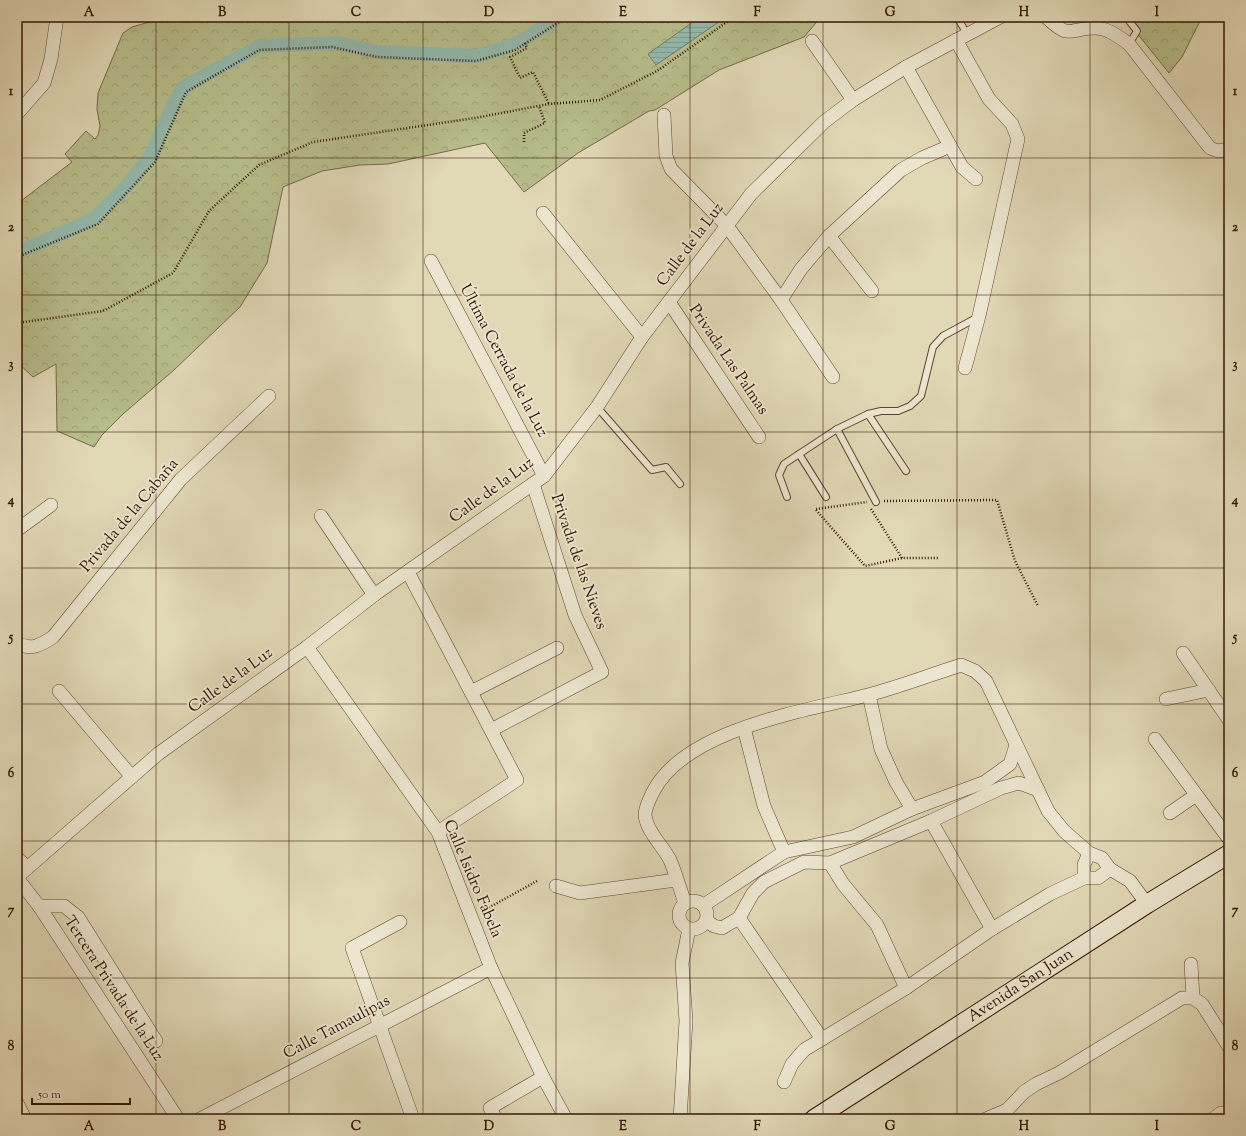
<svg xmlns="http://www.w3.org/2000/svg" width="1246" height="1136" font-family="'Sorts Mill Goudy',serif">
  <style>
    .forest { fill: url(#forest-crowns); stroke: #756848 }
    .water { fill: url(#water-rules); stroke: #6d786a }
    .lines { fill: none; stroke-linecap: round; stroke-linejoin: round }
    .canal { stroke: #94baae; stroke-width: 14 }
    .lane-casing { stroke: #5e4530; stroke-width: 8 }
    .street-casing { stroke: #5e4530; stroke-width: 14 }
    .secondary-casing { stroke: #331404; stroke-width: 20 }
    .path { stroke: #331404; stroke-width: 2.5; stroke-dasharray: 1 2; stroke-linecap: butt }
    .lane { stroke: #ece6d0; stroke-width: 6 }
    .street { stroke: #ece6d0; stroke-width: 13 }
    .secondary { stroke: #ece6d0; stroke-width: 18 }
    .grid { fill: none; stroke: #331404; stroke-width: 1; stroke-opacity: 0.55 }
    .labels { text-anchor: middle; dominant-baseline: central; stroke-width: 3.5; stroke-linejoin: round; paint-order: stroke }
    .street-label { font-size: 16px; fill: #331404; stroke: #ece6d0 }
    .neatline { fill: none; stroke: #331404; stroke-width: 1.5 }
    .grid-label { font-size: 13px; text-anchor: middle; font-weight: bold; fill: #331404 }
  </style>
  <defs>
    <pattern id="forest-crowns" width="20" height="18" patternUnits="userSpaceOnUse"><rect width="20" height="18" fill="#b7bd8b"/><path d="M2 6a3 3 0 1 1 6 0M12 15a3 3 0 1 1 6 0" fill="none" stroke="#9ea276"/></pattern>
    <pattern id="water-rules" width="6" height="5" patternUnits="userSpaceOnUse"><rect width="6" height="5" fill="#94baae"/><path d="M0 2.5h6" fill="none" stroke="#809f94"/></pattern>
  </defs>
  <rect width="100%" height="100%" fill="#e1d8b6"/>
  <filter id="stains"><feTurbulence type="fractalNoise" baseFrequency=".005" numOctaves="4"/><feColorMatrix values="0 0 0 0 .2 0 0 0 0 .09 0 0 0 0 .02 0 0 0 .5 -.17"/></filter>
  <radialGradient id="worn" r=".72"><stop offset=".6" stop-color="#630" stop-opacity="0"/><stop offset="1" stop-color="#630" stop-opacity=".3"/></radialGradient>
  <!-- forest -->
  <g class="forest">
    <path d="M166 17H821L804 37 719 70 655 110 649 111 578 153 524 192 485 143 388 164 360 165 322 171 283 187 267 263 240 307 174 370 123 414 102 435 94 447 57 431 56 364 33 377 17 362V204L72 162 65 154 86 131 95 139 98 135 100 126 97 109 98 93 123 33 132 27Z"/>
    <path d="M1124 17H1202L1182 57 1169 73Z"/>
  </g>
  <!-- water -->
  <path class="water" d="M700 17H726L656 65 648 54Z"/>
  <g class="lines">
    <!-- canal -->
    <path class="canal" d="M17 253 94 219 124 189 150 157 173 105 184 87 260 46 337 43 377 52 476 56 506 48 528 37 559 17"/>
    <!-- lane casing -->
    <g class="lane-casing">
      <g id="lane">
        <path d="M957 17 967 34"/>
        <path d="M1126 17 1137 31 1129 44"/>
        <path d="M597 407 652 470 666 467 680 484"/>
        <path d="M868 414 906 471"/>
        <path d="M837 429 876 502"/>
        <path d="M799 454 826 497"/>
        <path d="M787 497 779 475 784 464 837 429 868 414 881 411H898L910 406 921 396 933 347 943 336 978 317"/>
      </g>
    </g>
    <!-- street casing -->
    <g class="street-casing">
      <g id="street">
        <path d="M1046 17C1072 41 1067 28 1095 28 1108 28 1119 37 1129 44L1210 148 1218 151 1229 149"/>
        <path d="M956 40 989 99 1012 124 1018 139 979 316 965 368"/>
        <path d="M812 41 853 100"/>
        <path d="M906 67 962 167 976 179"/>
        <path d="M17 114 44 83 51 59 57 17"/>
        <path d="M664 115 666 156 671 169 727 226 781 300 833 377"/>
        <path d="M543 213 642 337"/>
        <path d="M829 236 872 291"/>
        <path d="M431 261 544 476"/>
        <path d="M781 300 801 269 829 236 901 170 922 158 950 146"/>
        <path d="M669 302 759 437"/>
        <path d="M321 516 374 595"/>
        <path d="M17 530 51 505"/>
        <path d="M408 572 517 780 438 832"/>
        <path d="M17 643C31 651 41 645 53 637L181 479 269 396"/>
        <path d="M307 647 438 832 491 968 543 1077 566 1119"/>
        <path d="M1183 653 1229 720"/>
        <path d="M59 691 132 777"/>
        <path d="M471 692 557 648"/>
        <path d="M869 695 881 749 896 782 912 809"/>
        <path d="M1166 699 1209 690"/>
        <path d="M744 728 764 806 784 852"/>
        <path d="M491 730 602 672 575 615 533 484"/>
        <path d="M1155 739 1229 839"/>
        <path d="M1170 813 1196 795"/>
        <path d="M931 821 992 929"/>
        <path d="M17 858 27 867"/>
        <path d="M830 863 843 884 877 925 906 988"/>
        <path d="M17 877 158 754 307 647 374 595 544 476 597 407 642 337 751 194 824 122 853 100 906 67 1000 17"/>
        <path d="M17 878 39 906 178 1119"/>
        <path d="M1084 878V865L1089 853"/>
        <path d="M556 886 580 893 676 880"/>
        <circle cx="693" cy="915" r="14"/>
        <path d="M685 903C680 889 676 874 670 860 663 846 647 832 645 815 645 808 650 798 653 792 685 729 805 711 868 695 899 687 930 675 961 665L975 671 986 681 1048 811 1064 831 1089 853 1102 858 1110 869 1130 881 1147 904"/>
        <path d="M704 905 784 852 853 837 912 809 985 782 1010 764 1016 745"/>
        <path d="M39 906H64L78 917 156 1041"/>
        <path d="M739 918 822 1039"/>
        <path d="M707 921 714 926 722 928 732 922 739 918 753 893 764 882 804 862 830 863 931 821 1001 788 1019 783 1038 790"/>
        <path d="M400 922 352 948 413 1119"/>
        <path d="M1191 964 1193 998"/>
        <path d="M784 1082 792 1064 804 1050 906 988 992 929 1050 894 1084 878H1098L1110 869"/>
        <path d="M17 1103 25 1119"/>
        <path d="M200 1119 491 968"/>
        <path d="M496 1119 490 1108 543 1077"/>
        <path d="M680 1119 686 1021 682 963 689 929"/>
        <path d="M986 1119 1007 1110 1024 1092 1036 1084 1059 1073 1182 998H1193L1202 1004 1229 1047"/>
        <path d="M1213 1119 1221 1113H1229"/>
      </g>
    </g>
    <!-- secondary casing -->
    <g class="secondary-casing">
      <g id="secondary">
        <path id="s1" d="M814 1119 1147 904 1229 854"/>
      </g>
    </g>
    <!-- path -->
    <g class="path">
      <path d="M525 43 527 48 510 57 520 78 533 72 549 104"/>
      <path d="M524 142V133L545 123 539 106"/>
      <path d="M17 257 98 224 155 162 186 92 259 50 332 47 377 57 476 61 515 50 567 17"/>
      <path d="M17 323 103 311 173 273 209 211 259 165 313 142 475 118 549 104 600 100 657 71 734 17"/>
      <path d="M884 501 997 500 1015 561 1038 606"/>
      <path d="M816 509 867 502"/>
      <path d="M871 509 902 558"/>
      <path d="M816 510 865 566 902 558H939"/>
      <path d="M481 912 537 881"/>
    </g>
    <!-- lane -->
    <use href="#lane" class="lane"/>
    <!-- street -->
    <use href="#street" class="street"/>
    <!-- secondary -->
    <use href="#secondary" class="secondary"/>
  </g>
  <!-- grid -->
  <path class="grid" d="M156 17V1119M289 17V1119M423 17V1119M556 17V1119M690 17V1119M823 17V1119M957 17V1119M1090 17V1119M17 158H1229M17 295H1229M17 432H1229M17 568H1229M17 704H1229M17 841H1229M17 978H1229"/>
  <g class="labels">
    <!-- street labels -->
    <g class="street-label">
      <text transform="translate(691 245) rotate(-53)">Calle de la Luz</text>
      <text transform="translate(728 360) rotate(56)">Privada Las Palmas</text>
      <text transform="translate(503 361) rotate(62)">Última Cerrada de la Luz</text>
      <text transform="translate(492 491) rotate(-36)">Calle de la Luz</text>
      <text transform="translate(130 516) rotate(-50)">Privada de la Cabaña</text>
      <text transform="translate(578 562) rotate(71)">Privada de las Nieves</text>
      <text transform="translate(231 681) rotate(-36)">Calle de la Luz</text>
      <text transform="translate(472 879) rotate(67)">Calle Isidro Fabela</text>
      <text stroke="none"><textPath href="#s1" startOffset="246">Avenida San Juan</textPath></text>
      <text transform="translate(113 989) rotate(57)">Tercera Privada de la Luz</text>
      <text transform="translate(337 1028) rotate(-28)">Calle Tamaulipas</text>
    </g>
  </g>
  <!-- margin -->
  <rect width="1246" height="1136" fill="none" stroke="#e1d8b6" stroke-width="44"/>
  <!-- scale -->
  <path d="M32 1098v6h98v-6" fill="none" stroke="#331404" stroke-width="2"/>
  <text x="38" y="1098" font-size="12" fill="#331404" stroke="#ece6d0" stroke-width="3" paint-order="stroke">50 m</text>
  <rect x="22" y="22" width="1202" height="1092" class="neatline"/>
  <g class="grid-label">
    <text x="89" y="16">A</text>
    <text x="222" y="16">B</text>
    <text x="356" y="16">C</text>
    <text x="489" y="16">D</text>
    <text x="623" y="16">E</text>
    <text x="757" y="16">F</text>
    <text x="890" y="16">G</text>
    <text x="1024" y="16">H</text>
    <text x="1157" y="16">I</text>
    <text x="11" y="95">1</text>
    <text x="1235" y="95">1</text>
    <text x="11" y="231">2</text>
    <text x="1235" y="231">2</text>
    <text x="11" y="368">3</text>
    <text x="1235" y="368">3</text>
    <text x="11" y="504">4</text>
    <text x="1235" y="504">4</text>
    <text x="11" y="641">5</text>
    <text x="1235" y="641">5</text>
    <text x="11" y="777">6</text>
    <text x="1235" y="777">6</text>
    <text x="11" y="914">7</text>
    <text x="1235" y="914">7</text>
    <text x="11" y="1050">8</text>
    <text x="1235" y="1050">8</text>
    <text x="89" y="1130">A</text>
    <text x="222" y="1130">B</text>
    <text x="356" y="1130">C</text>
    <text x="489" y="1130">D</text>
    <text x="623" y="1130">E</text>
    <text x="757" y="1130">F</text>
    <text x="890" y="1130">G</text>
    <text x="1024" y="1130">H</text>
    <text x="1157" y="1130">I</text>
  </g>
  <rect width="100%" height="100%" filter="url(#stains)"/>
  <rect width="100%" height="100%" fill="url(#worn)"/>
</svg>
